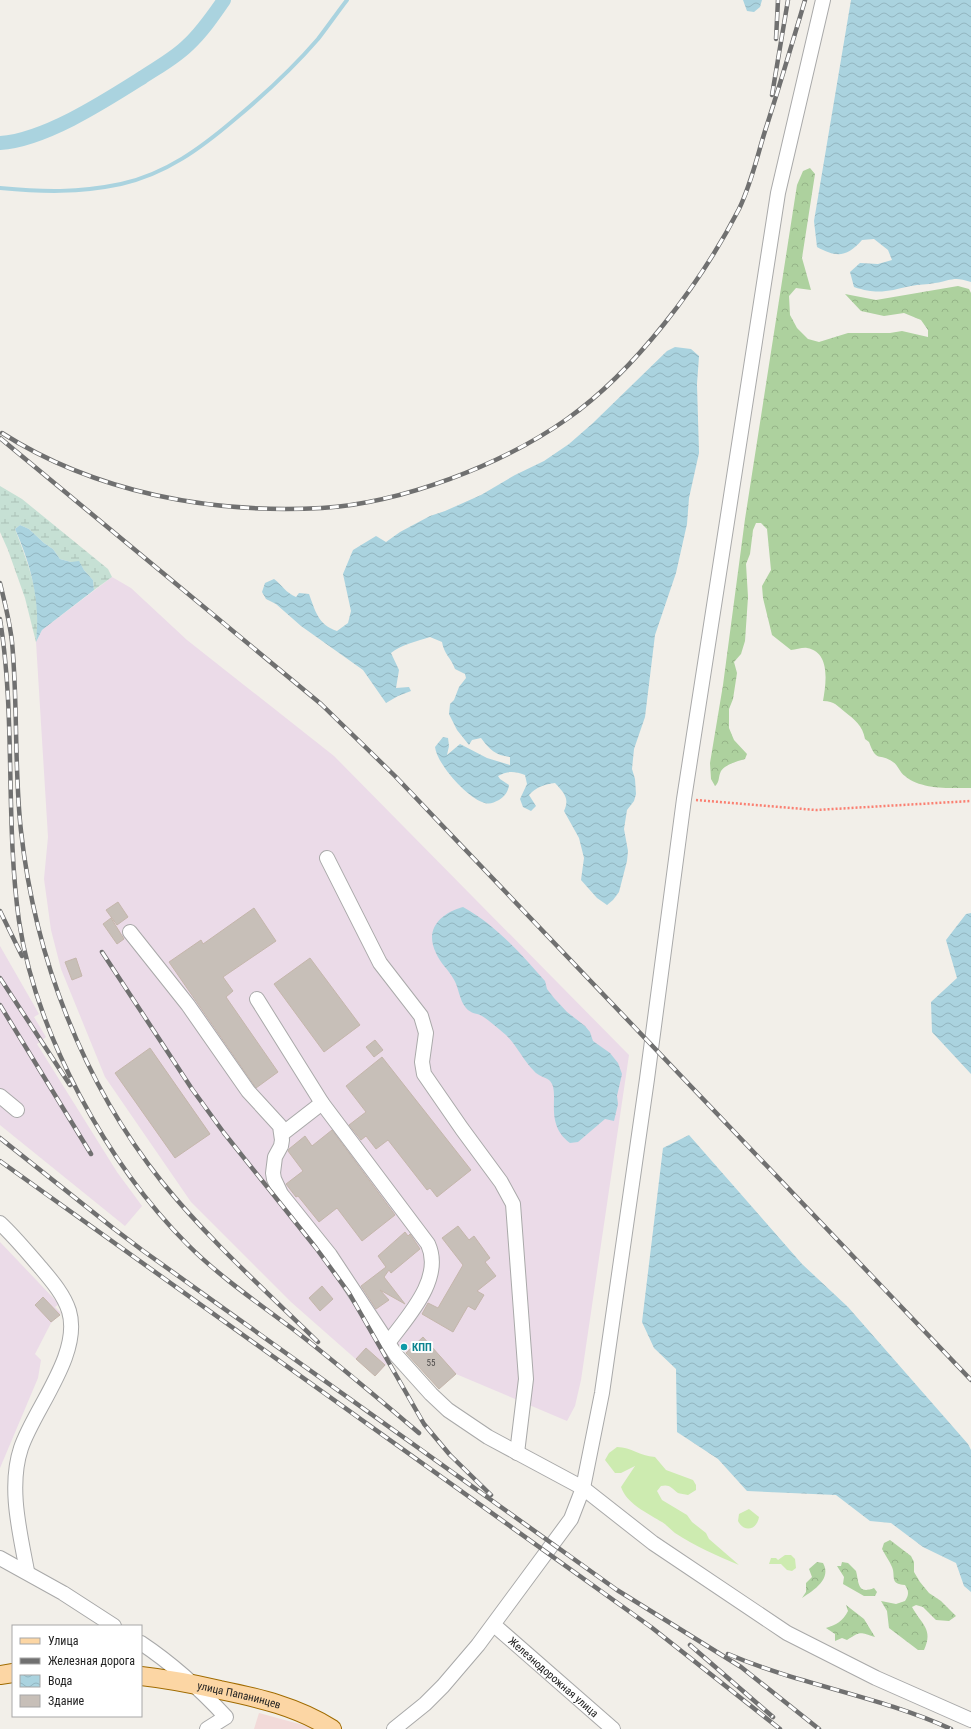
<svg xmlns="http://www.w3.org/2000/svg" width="971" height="1729" font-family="'Roboto Condensed',sans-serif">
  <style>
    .commercial { fill: #f2dad9 }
    .industrial { fill: #ebdbe8 }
    .grass { fill: #cdebb0 }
    .forest { fill: url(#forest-crowns) }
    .wetland { fill: url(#wetland-marsh) }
    .water { fill: url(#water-waves) }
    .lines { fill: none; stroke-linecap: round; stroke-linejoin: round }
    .stream { stroke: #aad3df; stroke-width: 4 }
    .canal { stroke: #aad3df; stroke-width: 14 }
    .building { fill: #c7bfb8; stroke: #c4b6ab }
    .minor-casing { stroke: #a9a9a9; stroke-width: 16 }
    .major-casing { stroke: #a06b00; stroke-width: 20 }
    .path { stroke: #fa8072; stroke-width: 2.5; stroke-dasharray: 2 2; stroke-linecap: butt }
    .minor { stroke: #fff; stroke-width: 14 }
    .major { stroke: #fcd6a4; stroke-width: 18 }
    .rail-casing { stroke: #707070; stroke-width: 4.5 }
    .rail { stroke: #fff; stroke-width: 3; stroke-dasharray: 9; stroke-linecap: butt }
    .culture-dot { fill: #0f9aa8; stroke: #fff; stroke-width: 1.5 }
    .labels { text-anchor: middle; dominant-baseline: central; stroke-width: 4; stroke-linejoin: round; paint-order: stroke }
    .number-label { font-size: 9px; fill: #4b4948 }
    .culture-label { font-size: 11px; font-weight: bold; fill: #0d838f; stroke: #fff; text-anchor: start }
    .street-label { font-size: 11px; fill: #222; stroke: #fff }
  </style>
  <defs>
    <pattern id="forest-crowns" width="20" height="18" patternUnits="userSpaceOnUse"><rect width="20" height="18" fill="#add19e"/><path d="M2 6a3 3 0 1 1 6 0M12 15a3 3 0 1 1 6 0" fill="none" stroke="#95b388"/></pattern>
    <pattern id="wetland-marsh" width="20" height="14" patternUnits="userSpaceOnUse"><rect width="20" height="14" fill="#c6e0d4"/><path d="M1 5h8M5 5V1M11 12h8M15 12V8" fill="none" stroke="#aac0b6"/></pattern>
    <pattern id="water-waves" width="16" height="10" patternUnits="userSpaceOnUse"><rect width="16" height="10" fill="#aad3df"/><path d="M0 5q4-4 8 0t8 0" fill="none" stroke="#92b5bf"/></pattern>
  </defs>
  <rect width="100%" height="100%" fill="#f2efe9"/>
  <!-- commercial -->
  <path class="commercial" d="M259 1713 314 1728 315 1729H254Z"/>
  <!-- industrial -->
  <g class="industrial">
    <path d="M112 577 131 588 187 640 334 756 629 1055 581 1380 575 1406 567 1421 456 1374 439 1389 404 1351 396 1355 375 1376 291 1302 191 1202 105 1077 61 969 51 930 44 879 48 837 36 642 42 630Z"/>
    <path d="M0 946 39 1014 34 1017 46 1037 37 1044 117 1172 142 1206 125 1226 0 1125Z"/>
    <path d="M0 1242 59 1304 55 1307 61 1313 51 1323 35 1354 41 1360 38 1378 0 1468Z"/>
  </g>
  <!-- grass -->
  <g class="grass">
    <path d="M617 1447C632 1447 639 1456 655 1457L666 1470 693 1480 696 1485V1490L688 1495C685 1494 680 1494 678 1493 671 1488 670 1484 661 1486L657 1491 662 1500 687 1515 692 1522 706 1533 709 1539 739 1565C717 1556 695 1546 675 1533 670 1529 666 1524 660 1521 646 1512 627 1504 621 1487L635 1466 621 1473H615L605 1460 609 1453Z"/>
    <path d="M749 1509 759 1517C757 1530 744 1533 738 1521L739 1514Z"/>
    <path d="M785 1555H791L795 1559 796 1568 792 1571 787 1570 781 1564H769L771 1558H776L778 1560Z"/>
  </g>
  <!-- forest -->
  <g class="forest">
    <path d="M810 168 815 174 802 258 811 290 796 288 789 296 790 315 797 328 808 339 819 342 848 333H890L902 331 928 337V330L921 320 904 313 884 316 861 311 845 294 876 300 958 286 969 289 971 293V788C951 788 921 790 905 776 900 773 898 765 893 762 879 752 877 764 869 742L865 739C863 726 854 719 845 712 837 706 835 701 823 701 826 684 831 652 807 648 803 647 796 650 791 650L772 635 763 598 762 586 771 570 767 529 761 523H756L753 530 750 554 746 564 748 597 745 641 741 654 734 662 737 673 733 699 729 709V728L734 740 747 754 745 759C738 761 726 764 721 771 718 777 720 782 715 786L711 779 710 763 723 685 745 519 797 185 803 171Z"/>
    <path d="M890 1540 911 1556 914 1562V1572L920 1582 929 1593 941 1601 956 1616 949 1621 936 1620 923 1607 916 1605 912 1607C921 1624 934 1629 924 1650H918L889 1628 887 1611 881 1601 896 1604 905 1601C909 1595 909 1591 905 1585 889 1584 896 1576 892 1567 889 1560 885 1555 882 1549L884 1543Z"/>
    <path d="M817 1562 823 1563C832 1579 814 1590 802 1598L806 1592V1583L812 1577 809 1569Z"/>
    <path d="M842 1562 848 1563 856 1571C859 1582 857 1595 874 1588L877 1592 875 1596H864L843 1584 844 1577 837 1566H841Z"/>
    <path d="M846 1605 864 1619 875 1637C859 1632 861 1631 847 1640L842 1638 835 1641V1634L826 1628C836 1625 843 1621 848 1611Z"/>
  </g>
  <!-- wetland -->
  <path class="wetland" d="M0 486 22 499 108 569 112 577 94 590 93 580 84 570 79 562H71L60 559 53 549 44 543 29 529 20 525 15 529C30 569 42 598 36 642L25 598 8 550 0 532Z"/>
  <!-- water -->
  <g class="water">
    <path d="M743 0H762L760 7 754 12 747 11Z"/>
    <path d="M851 0H971V282C954 276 952 280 935 283 927 285 919 284 911 286 888 291 878 295 854 287L850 272 860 263 878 264 892 260 888 250 874 239 862 240C847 257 837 258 817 247L814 221Z"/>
    <path d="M675 347 691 349 699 356 697 384 699 453 689 498 687 524 676 573 655 635 645 717 634 749 632 769 635 779 636 794 634 801 627 810 624 829 628 851 627 861 619 892 613 900 607 905 597 898 581 880 584 858 579 838 564 811C570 798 564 793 555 783 545 784 536 787 529 795L536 806 531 811 523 807 520 799 527 784 525 775C516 772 508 770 498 776L500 779 509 785C508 792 505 796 499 800 493 803 489 805 482 802 466 796 437 764 435 747L443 737 448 738 449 746 447 755 460 744 487 758 510 765V757C495 755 490 750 481 738L472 740 469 745 457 730 449 714 450 704 454 700 459 687 466 678 465 674 455 669C451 658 444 654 442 642L430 637C418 641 400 645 391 653L399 670 396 688 409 687 411 691 398 696 386 703 363 670 301 626 276 604 266 599 262 592 265 583 274 579C282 585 286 593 296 597L299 593 309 594C315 610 318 625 337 631L348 623 351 611 343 574 353 550 376 536 386 542 400 532 430 516 445 511 481 495 515 475 544 461 569 444 593 423 667 351Z"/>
    <path d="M20 525 29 529 44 543 53 549 60 559 71 562 79 561 84 570 93 580 94 590 42 630 36 642C41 603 31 565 15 529Z"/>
    <path d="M463 907C498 927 519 952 545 981L547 989 554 998 567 1012 585 1026 590 1032 593 1041 610 1053 618 1063 622 1074 617 1096 618 1104 614 1121 605 1119 578 1142 570 1143C542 1122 562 1091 549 1080 545 1077 538 1076 534 1071 523 1060 517 1046 506 1035 499 1029 490 1021 482 1016 477 1013 471 1014 466 1008 459 1000 459 987 453 978 448 969 440 963 436 953 424 929 441 913 463 907Z"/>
    <path d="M971 913V1074L932 1032 931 1002 957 978 946 940 966 914Z"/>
    <path d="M689 1135 802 1264 848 1307 968 1444 971 1450V1592L964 1586 956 1563 923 1547 891 1523 870 1521 836 1495 747 1491 718 1459 677 1432 676 1369 654 1348 642 1322 663 1148Z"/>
  </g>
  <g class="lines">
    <!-- stream -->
    <path class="stream" d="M0 188C43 192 78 193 121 184 166 174 201 148 235 119 265 94 293 68 318 39 328 26 337 13 347 0"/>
    <!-- canal -->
    <path class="canal" d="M0 143C45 140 105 101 143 77 158 67 175 58 188 45 202 32 213 16 224 0"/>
  </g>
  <!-- building -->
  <g class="building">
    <path d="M118 902 128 917 117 925 106 910Z"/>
    <path d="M254 908 276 941 223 977 233 991 226 997 278 1072 256 1088 169 962 201 940 203 944Z"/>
    <path d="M111 918 124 939 117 944 103 924Z"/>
    <path d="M76 958 82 976 72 980 65 962Z"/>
    <path d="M310 958 360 1025 324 1052 274 984Z"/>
    <path d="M375 1040 383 1050 374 1057 366 1047Z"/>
    <path d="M150 1048 210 1134 175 1158 115 1073Z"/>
    <path d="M382 1057 471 1170 437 1197 430 1188 427 1190 388 1140 376 1149 366 1136 361 1140 349 1125 366 1112 346 1086Z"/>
    <path d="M332 1130 395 1215 362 1241 337 1208 319 1222 298 1196 296 1197 286 1184 303 1171 288 1151 289 1149 305 1136 312 1146Z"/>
    <path d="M458 1226 469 1240 474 1236 490 1258 485 1262 496 1276 477 1291 484 1295 475 1310 468 1306 453 1332 422 1314 428 1303 438 1308 463 1265 442 1238Z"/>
    <path d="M405 1232 408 1236 410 1234 420 1249 391 1273 389 1270 384 1277 405 1304 380 1290 389 1300 376 1309 361 1286 386 1267 378 1256Z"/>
    <path d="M322 1286 333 1299 320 1311 309 1298Z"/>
    <path d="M43 1297 60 1315 51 1322 35 1305Z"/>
    <path d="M423 1337 456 1374 439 1389 406 1353Z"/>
    <path d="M366 1348 385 1365 375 1376 356 1359Z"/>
  </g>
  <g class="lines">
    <!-- minor casing -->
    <g class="minor-casing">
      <g id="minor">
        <path d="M327 858 380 963 421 1016 426 1033 422 1062 424 1074 462 1129 501 1182 513 1204 526 1379 517 1453"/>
        <path d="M130 932 188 1005 248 1091 280 1126 282 1140 281 1146 275 1157 273 1173 274 1179 281 1194 330 1255 396 1355 431 1394 448 1410 488 1437 583 1488 653 1543 787 1633 876 1678 971 1720"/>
        <path d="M257 999 322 1103 428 1244C444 1279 407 1317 388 1343"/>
        <path d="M0 1096 17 1110"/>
        <path d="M282 1134 322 1103"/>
        <path d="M0 1223C15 1237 28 1253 41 1268 52 1281 64 1295 69 1311 82 1354 34 1409 21 1448 8 1487 20 1533 27 1571"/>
        <path d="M0 1558 63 1593 114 1626"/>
        <path id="s1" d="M494 1625 613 1729"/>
        <path d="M141 1643C171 1663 201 1690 226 1717L207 1729"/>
        <path d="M394 1729 425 1704 443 1686 478 1645 571 1519 583 1488 602 1393 647 1079 684 799 778 193 823 0"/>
      </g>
    </g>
    <!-- major casing -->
    <g class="major-casing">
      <g id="major">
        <path d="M0 1675 13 1673"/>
        <path id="s2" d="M141 1676C168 1679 194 1684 220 1690 259 1698 298 1707 332 1729"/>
      </g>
    </g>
    <!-- path -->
    <path class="path" d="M696 800 816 810 971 801"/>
    <!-- minor -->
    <use href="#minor" class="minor"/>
    <!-- major -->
    <use href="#major" class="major"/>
    <!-- rail casing -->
    <g class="rail-casing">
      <g id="rail">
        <path d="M776 39 778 0"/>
        <path d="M772 95 788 0"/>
        <path d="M2 433C96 493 212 514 322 508 402 503 502 465 567 419 635 371 701 283 739 209 751 184 757 157 765 131 779 88 792 44 805 0"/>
        <path d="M0 438 321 704 395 776 971 1380"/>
        <path d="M0 583C5 603 10 623 12 642 18 705 14 769 21 831 35 958 83 1083 162 1182 209 1240 265 1290 318 1342"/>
        <path d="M0 619C16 719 5 821 19 921 36 1034 107 1164 188 1245 221 1278 261 1305 298 1333 339 1365 379 1399 419 1433"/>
        <path d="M0 911 22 956"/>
        <path d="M102 952 192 1089 224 1133 316 1248 349 1293 424 1424 450 1455 491 1495"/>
        <path d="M0 978 70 1085"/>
        <path d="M0 1005 91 1154"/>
        <path d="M0 1138 113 1228 142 1250 617 1590 741 1667 819 1729"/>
        <path d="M0 1161 651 1627 780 1729"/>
        <path d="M690 1645 773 1717"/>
        <path d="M728 1654C800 1685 879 1696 951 1729"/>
      </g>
    </g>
    <!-- rail -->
    <use href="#rail" class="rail"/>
  </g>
  <!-- markers -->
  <circle class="culture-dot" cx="404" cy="1347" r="4"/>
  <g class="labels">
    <!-- number labels -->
    <g class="number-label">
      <text x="431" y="1363">55</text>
    </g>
    <!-- culture labels -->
    <g class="culture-label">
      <text x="412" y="1347">КПП</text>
    </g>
    <!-- street labels -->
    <g class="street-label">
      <text stroke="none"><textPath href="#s1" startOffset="79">Железнодорожная улица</textPath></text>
      <text stroke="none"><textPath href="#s2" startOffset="100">улица Папанинцев</textPath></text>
    </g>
  </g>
  <!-- legend -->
  <rect x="12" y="1625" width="130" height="92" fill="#ffffff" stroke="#a7a7a7"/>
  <rect x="20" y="1638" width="20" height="6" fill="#fcd6a4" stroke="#a7a7a7"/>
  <text x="48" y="1645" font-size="12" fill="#222222">Улица</text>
  <rect x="20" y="1658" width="20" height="6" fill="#707070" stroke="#a7a7a7"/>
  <text x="48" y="1665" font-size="12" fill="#222222">Железная дорога</text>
  <rect x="20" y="1675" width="20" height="12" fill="url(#water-waves)" stroke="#a7a7a7"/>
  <text x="48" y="1685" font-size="12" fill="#222222">Вода</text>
  <rect x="20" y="1695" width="20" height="12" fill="#c7bfb8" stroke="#a7a7a7"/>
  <text x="48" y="1705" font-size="12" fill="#222222">Здание</text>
</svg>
